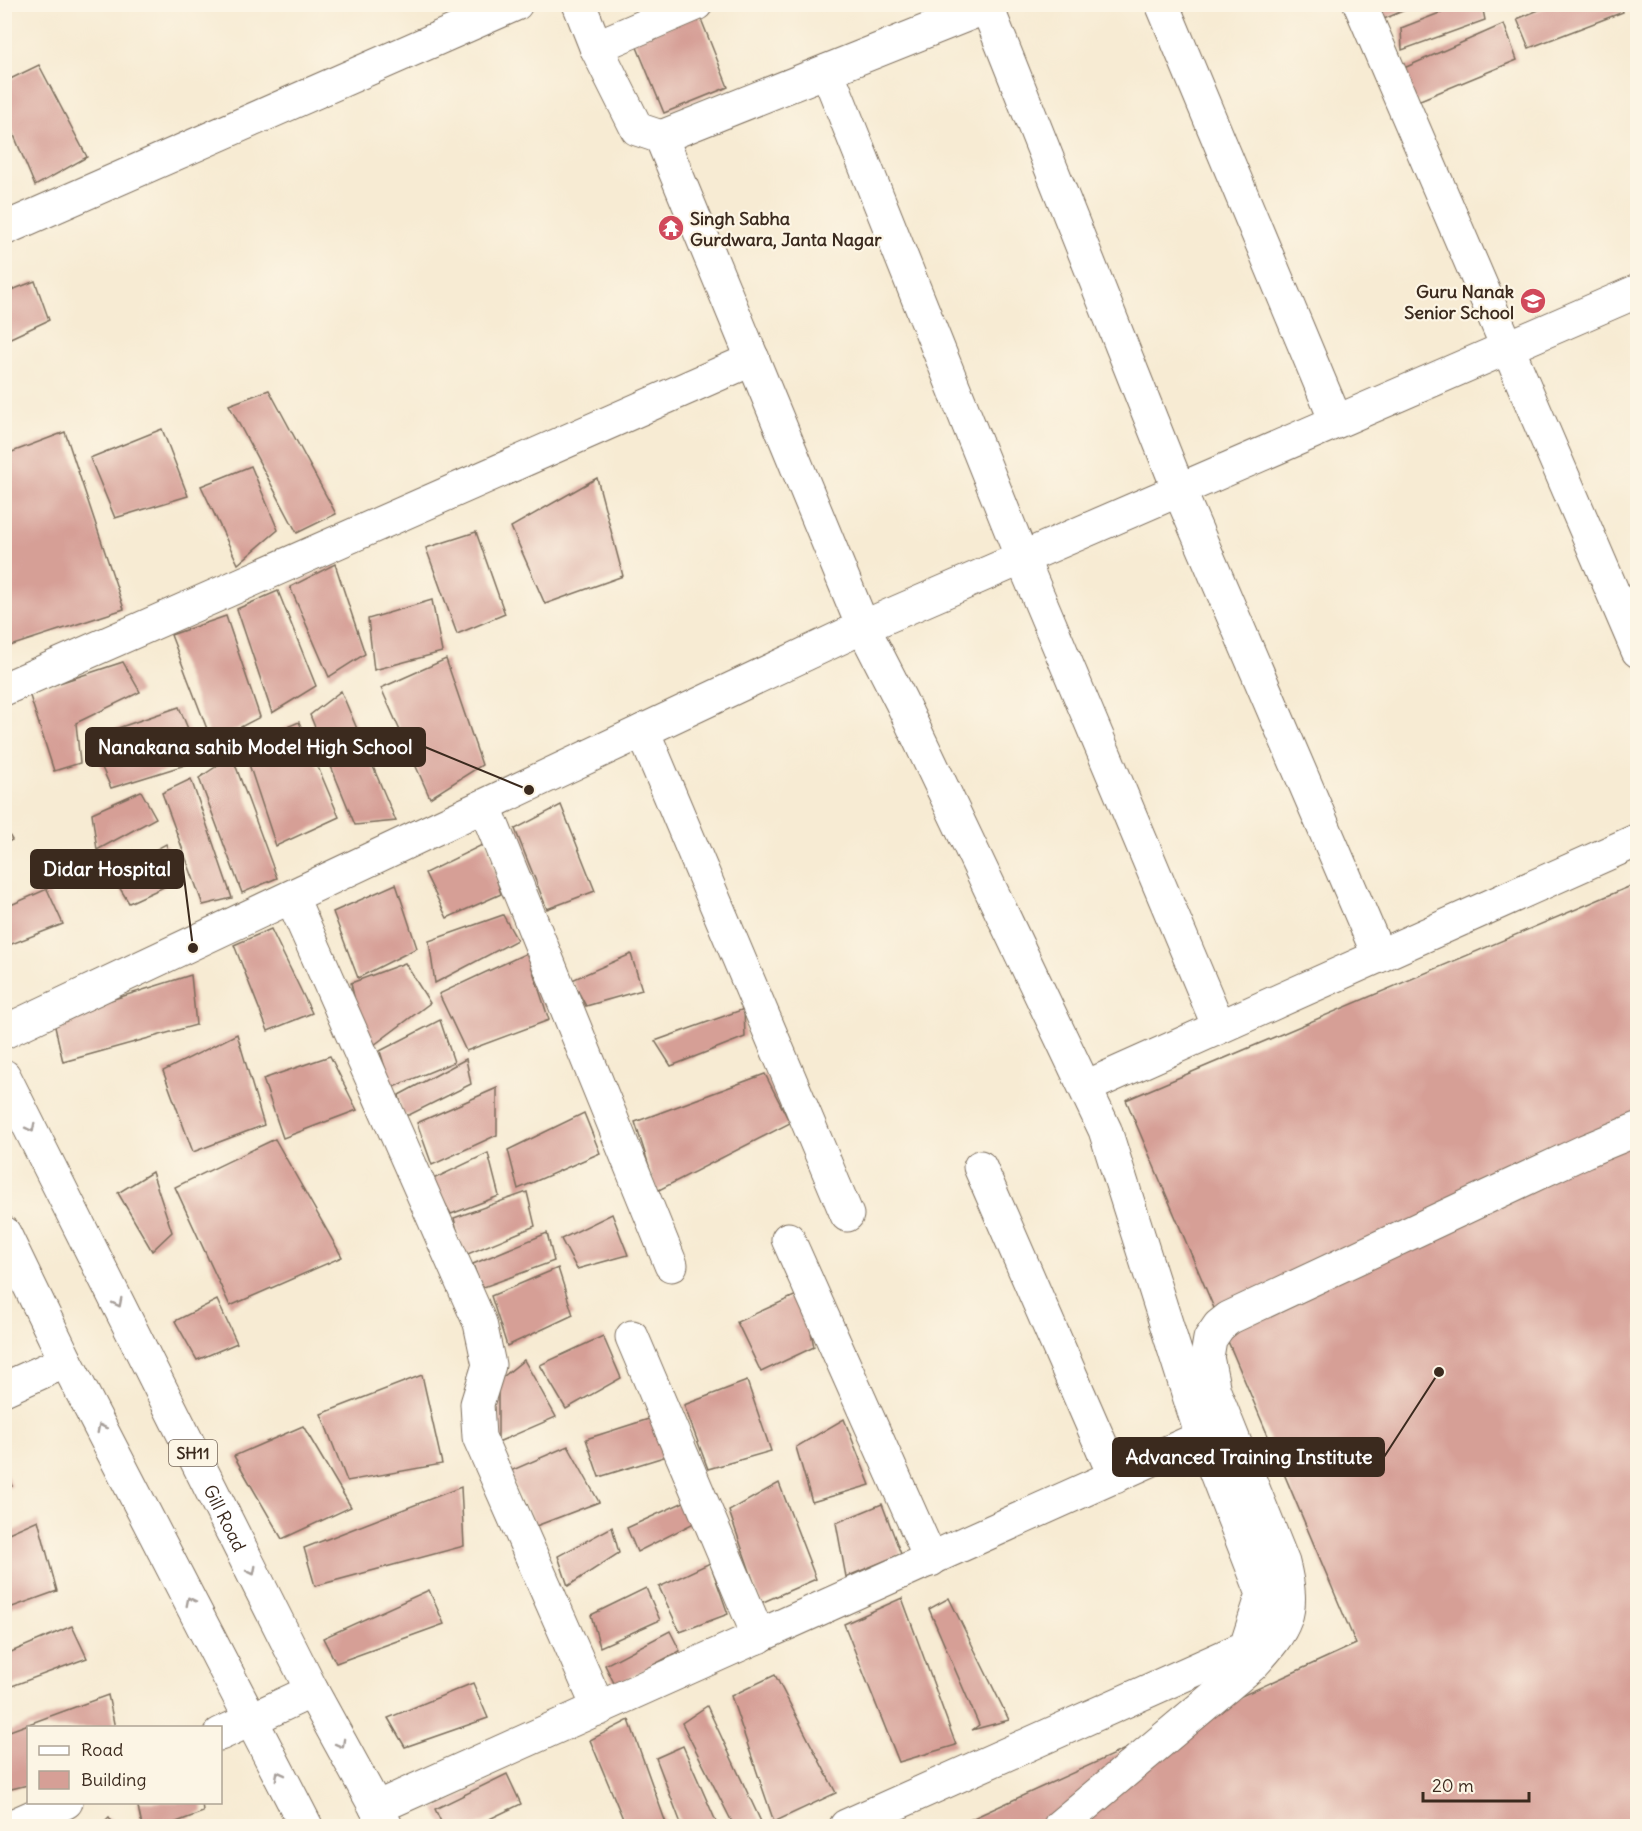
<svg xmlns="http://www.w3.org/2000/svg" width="1642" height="1831" font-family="Delius,sans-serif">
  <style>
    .building { fill: #d69f96 }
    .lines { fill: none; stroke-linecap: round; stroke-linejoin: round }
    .minor-casing { stroke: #7d6e5d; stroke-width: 35 }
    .major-casing { stroke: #7d6e5d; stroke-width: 35 }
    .minor { stroke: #fff; stroke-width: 33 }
    .major { stroke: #fff; stroke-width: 33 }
    .oneway { stroke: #a79f9a }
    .labels { text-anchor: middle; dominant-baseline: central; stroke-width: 4.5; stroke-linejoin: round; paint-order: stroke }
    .shield { fill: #fcf5e5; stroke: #75675a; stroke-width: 1.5 }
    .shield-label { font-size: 16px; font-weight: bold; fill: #3b2a1e }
    .poi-label { font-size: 18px; font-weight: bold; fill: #3b2a1e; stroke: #fcf5e5; text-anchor: start }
    .street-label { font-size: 18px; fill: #3b2a1e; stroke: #fcf5e5 }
    .leader { fill: none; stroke: #3b2a1e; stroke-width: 2 }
    .callout-dot { fill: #3b2a1e; stroke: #fcf5e5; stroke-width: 2 }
    .callout { fill: #3b2a1e; stroke: #3b2a1e; stroke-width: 2 }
    .callout-label { font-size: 20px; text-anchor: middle; font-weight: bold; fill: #fff }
  </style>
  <rect width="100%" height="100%" fill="#fcf5e5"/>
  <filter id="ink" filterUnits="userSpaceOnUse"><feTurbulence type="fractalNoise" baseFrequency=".0167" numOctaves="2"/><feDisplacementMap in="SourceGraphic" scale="12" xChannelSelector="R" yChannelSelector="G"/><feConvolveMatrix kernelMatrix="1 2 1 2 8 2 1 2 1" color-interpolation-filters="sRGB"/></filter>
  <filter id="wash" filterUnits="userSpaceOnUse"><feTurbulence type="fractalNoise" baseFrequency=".008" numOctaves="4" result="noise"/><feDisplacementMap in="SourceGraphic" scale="24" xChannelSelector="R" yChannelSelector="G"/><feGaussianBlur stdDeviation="1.35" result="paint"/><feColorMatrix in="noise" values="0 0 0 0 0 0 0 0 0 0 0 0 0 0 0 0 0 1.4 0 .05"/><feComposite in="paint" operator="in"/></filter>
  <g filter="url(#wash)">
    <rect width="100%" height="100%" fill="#f7ebd3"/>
    <g id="blocks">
      <!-- building -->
      <g class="building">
        <path d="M1380 4H1419L1384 19Z"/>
        <path d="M1490 4H1509V5L1492 10Z"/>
        <path d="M1553 4H1621L1623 12 1529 48 1517 19Z"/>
        <path d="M1460 5H1482L1485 20 1402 50 1401 28Z"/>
        <path d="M699 14 728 87 664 113 634 40Z"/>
        <path d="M1504 24 1517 60 1413 103 1404 68Z"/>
        <path d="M39 65 87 157 35 186 4 111V82Z"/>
        <path d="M35 281 49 320 4 341V293Z"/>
        <path d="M269 390 336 514 297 533 229 405Z"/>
        <path d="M162 429 188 496 115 518 90 458Z"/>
        <path d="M65 432 124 609 4 648V455Z"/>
        <path d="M251 466 278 530 238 564 201 486Z"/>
        <path d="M597 478 623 576 545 604 511 527Z"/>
        <path d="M476 532 505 614 457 634 426 548Z"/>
        <path d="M335 564 365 654 329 677 290 587Z"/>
        <path d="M278 591 316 686 272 713 237 609Z"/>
        <path d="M432 600 442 652 374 670 368 619Z"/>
        <path d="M226 616 260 717 212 742 171 635Z"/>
        <path d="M446 659 482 765 430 798 381 688Z"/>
        <path d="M123 662 140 692 76 723 80 763 54 771 29 693Z"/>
        <path d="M341 691 396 821 355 825 310 715Z"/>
        <path d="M179 707 201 760 111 788 89 738Z"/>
        <path d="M299 722 339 817 276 846 243 746Z"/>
        <path d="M232 756 277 878 242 893 199 778Z"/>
        <path d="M191 779 232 898 203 905 162 793Z"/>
        <path d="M141 791 156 818 97 850 92 813Z"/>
        <path d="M561 805 595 891 547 909 515 829Z"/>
        <path d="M4 826 12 840 4 844Z"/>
        <path d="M486 843 501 894 447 918 425 873Z"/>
        <path d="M166 844 179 880 129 903 111 874Z"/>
        <path d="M1638 883V1826H956L1356 1644 1126 1100Z"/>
        <path d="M396 884 417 948 358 978 333 912Z"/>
        <path d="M47 889 63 924 4 947V908Z"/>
        <path d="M503 915 517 940 435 983 429 941Z"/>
        <path d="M271 929 312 1013 268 1031 234 945Z"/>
        <path d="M527 953 549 1020 466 1051 439 994Z"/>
        <path d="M631 954 642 990 586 1006 572 980Z"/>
        <path d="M405 963 430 1003 366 1051 351 983Z"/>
        <path d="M191 975 196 1025 63 1062 53 1018Z"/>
        <path d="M744 1009 745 1037 671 1066 655 1041Z"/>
        <path d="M440 1020 454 1062 391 1088 380 1051Z"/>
        <path d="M237 1034 264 1125 193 1152 163 1071Z"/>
        <path d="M330 1056 357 1110 283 1138 263 1079Z"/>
        <path d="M466 1059 471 1084 409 1115H403L399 1095Z"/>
        <path d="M765 1074 790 1123 657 1191 635 1122Z"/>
        <path d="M497 1088V1135L432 1165 417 1123Z"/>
        <path d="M584 1113 600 1153 518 1189 508 1150Z"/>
        <path d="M275 1139 342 1257 230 1306 175 1187Z"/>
        <path d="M488 1153 499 1196 451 1214 431 1180Z"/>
        <path d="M152 1172 172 1232 152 1251 118 1193Z"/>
        <path d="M527 1192 535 1226 463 1256 454 1218Z"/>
        <path d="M612 1214 628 1255 577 1269 561 1239Z"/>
        <path d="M547 1233 554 1261 481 1288 473 1264Z"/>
        <path d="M558 1268 573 1315 507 1346 491 1296Z"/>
        <path d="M803 1292 814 1347 761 1372 737 1322Z"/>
        <path d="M217 1300 237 1343 197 1360 175 1321Z"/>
        <path d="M603 1336 621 1378 566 1409 540 1365Z"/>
        <path d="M524 1360 556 1417 498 1442V1381Z"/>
        <path d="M422 1375 442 1464 347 1481 321 1414Z"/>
        <path d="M747 1381 771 1451 708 1469 684 1405Z"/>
        <path d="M655 1417 667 1456 599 1477 586 1439Z"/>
        <path d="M844 1419 870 1485 812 1502 796 1447Z"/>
        <path d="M303 1426 351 1507 282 1539 234 1456Z"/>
        <path d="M568 1446 599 1502 536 1526 508 1472Z"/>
        <path d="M4 1470 12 1486 4 1489Z"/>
        <path d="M779 1483 816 1579 761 1603 729 1511Z"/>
        <path d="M461 1487 464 1546 315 1586 304 1548Z"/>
        <path d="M686 1501 694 1523 637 1552 627 1528Z"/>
        <path d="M882 1504 901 1554 846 1577 836 1523Z"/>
        <path d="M38 1520 57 1591 4 1610V1535Z"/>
        <path d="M612 1527 619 1553 568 1586 558 1556Z"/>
        <path d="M710 1563 728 1614 680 1632 659 1587Z"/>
        <path d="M646 1588 660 1620 600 1647 591 1615Z"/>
        <path d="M429 1590 444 1624 336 1663 323 1638Z"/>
        <path d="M902 1598 956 1745 899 1762 844 1624Z"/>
        <path d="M949 1598 1009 1720 972 1730 979 1725 929 1609Z"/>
        <path d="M72 1626 87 1658 4 1689V1655Z"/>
        <path d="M670 1631 680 1651 615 1685 605 1665Z"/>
        <path d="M775 1675 836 1793 774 1822 731 1696Z"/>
        <path d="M473 1683 488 1718 405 1747 388 1718Z"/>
        <path d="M108 1695 115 1728H28V1785L11 1789 4 1772V1733Z"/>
        <path d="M707 1706 763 1826H734L682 1723Z"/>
        <path d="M629 1720 667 1826H626L590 1740Z"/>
        <path d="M683 1746 718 1826H682L656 1758Z"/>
        <path d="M507 1774 521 1804 475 1826H443L435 1809Z"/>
        <path d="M137 1802H202L203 1812 166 1826H142Z"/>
        <path d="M109 1817 115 1826H100Z"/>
      </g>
    </g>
  </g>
  <g filter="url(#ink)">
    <use href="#blocks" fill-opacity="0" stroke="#7d6e5d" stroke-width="1.5"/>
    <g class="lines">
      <!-- minor casing -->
      <g class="minor-casing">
        <g id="minor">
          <path d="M579 4 596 47 637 129 661 137"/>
          <path d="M1162 4 1336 421"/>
          <path d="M1360 4 1638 651"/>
          <path d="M987 7 1179 490 1379 956"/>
          <path d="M596 47 696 4"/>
          <path d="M827 71 1022 558 1219 1027"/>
          <path d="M4 229 516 4"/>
          <path d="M4 689 753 359"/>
          <path d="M643 731 847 1215"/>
          <path d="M485 807 671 1265"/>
          <path d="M292 898 480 1323 489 1365 477 1404 479 1437 599 1709"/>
          <path d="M4 1032 863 627 1638 291"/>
          <path d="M1086 1087 1638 840"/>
          <path d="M980 1167 1115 1477"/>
          <path d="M788 1239 931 1560"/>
          <path d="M632 1337 759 1637"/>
          <path d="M4 1389 66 1361"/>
          <path d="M220 1734 312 1691"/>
          <path d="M376 1808 1202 1437"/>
          <path d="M12 1826 66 1802"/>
          <path d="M846 1826 1246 1647 1263 1594 1202 1437 1105 1130 901 701 863 627 661 137 994 4"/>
          <path d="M1060 1826 1252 1665C1286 1628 1296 1614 1283 1563L1214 1391 1207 1357 1210 1339 1219 1326 1229 1318 1585 1151 1638 1129"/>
        </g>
      </g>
      <!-- major casing -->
      <g class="major-casing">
        <g id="major">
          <path id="s1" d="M4 1076 312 1691 386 1826"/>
          <path d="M4 1233 66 1361 306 1826"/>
        </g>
      </g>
      <!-- minor -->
      <use href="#minor" class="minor"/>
      <!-- major -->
      <use href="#major" class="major"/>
    </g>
    <!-- one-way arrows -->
    <defs><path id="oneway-chevron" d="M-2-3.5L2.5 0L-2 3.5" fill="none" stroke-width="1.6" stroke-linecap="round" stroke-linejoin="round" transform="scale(1.5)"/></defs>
    <g class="oneway">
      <use href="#oneway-chevron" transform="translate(31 1128) rotate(63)"/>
      <use href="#oneway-chevron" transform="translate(118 1303) rotate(63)"/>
      <use href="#oneway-chevron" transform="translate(101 1428) rotate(-117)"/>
      <use href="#oneway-chevron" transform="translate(252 1571) rotate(63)"/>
      <use href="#oneway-chevron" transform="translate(190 1601) rotate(-117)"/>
      <use href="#oneway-chevron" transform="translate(341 1744) rotate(61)"/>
      <use href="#oneway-chevron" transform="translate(279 1775) rotate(-118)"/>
    </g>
  </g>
  <!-- icons -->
  <defs>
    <g id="temple-disc" transform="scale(1.35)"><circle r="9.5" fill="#d1495b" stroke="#fcf5e5"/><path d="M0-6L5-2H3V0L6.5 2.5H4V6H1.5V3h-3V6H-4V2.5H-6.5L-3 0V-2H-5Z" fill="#fff"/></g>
    <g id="school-disc" transform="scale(1.35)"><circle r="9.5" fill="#d1495b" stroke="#fcf5e5"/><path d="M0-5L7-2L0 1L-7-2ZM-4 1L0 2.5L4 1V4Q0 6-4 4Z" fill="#fff"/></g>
  </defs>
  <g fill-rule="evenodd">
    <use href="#temple-disc" x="671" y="228"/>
    <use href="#school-disc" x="1533" y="301"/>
  </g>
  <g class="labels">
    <!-- shield labels -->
    <rect class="shield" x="169" y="1440" width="48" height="26" rx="4.5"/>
    <g class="shield-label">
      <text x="193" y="1453">SH11</text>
    </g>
    <!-- poi labels -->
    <g class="poi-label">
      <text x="690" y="218">Singh Sabha<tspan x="690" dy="21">Gurdwara, Janta Nagar</tspan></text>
      <text x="1514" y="291" text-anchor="end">Guru Nanak<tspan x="1514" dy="21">Senior School</tspan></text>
    </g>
    <!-- street labels -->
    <g class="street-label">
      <text stroke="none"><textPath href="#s1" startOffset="494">Gill Road</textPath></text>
    </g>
  </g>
  <!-- callouts -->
  <path class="leader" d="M529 790L425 747M193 948L183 869M1439 1372L1384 1457"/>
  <g class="callout-dot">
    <circle cx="529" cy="790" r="6"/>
    <circle cx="193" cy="948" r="6"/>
    <circle cx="1439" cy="1372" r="6"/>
  </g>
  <g class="callout">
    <rect x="86" y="728" width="339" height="38" rx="6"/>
    <rect x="31" y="850" width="152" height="38" rx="6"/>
    <rect x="1113" y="1438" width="271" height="38" rx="6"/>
  </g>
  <g class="callout-label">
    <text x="255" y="754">Nanakana sahib Model High School</text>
    <text x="107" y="876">Didar Hospital</text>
    <text x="1249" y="1464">Advanced Training Institute</text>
  </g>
  <!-- margin -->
  <rect width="1642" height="1831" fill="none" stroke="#fcf5e5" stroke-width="24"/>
  <!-- legend -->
  <rect x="27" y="1726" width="195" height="78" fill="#fcf5e5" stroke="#afa495" stroke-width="1.5"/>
  <rect x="39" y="1746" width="30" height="9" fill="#ffffff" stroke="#afa495" stroke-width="1.5"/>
  <text x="81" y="1756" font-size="18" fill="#3b2a1e">Road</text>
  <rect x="39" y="1771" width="30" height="18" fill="#d69f96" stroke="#afa495" stroke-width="1.5"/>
  <text x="81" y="1786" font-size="18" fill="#3b2a1e">Building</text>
  <!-- scale -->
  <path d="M1423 1792v9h106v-9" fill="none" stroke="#3b2a1e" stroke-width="3"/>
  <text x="1432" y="1792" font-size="18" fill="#3b2a1e" stroke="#fcf5e5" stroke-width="4.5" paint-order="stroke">20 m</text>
</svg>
